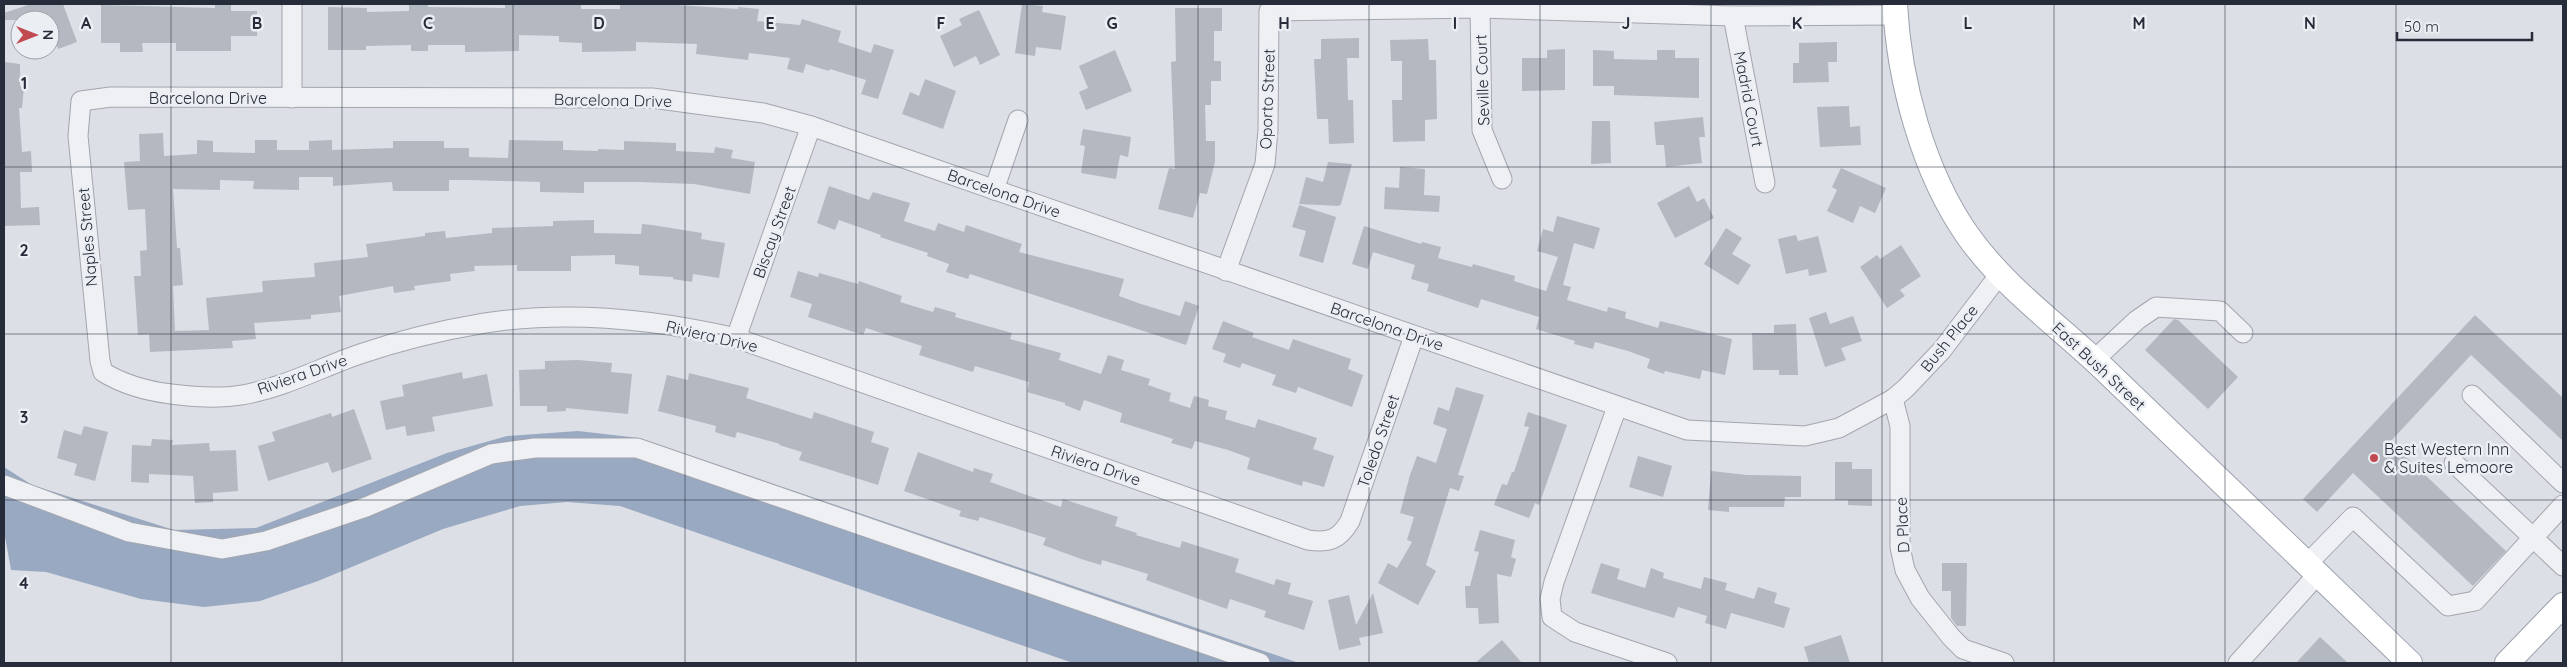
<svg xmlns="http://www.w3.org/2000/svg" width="2567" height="667" font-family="Quicksand,sans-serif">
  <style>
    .water { fill: #9aa9c2 }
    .building { fill: #b4b8c1 }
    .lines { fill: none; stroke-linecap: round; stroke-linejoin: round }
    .minor-casing { stroke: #a2a6ae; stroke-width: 21 }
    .major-casing { stroke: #9da2af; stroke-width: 26 }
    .minor { stroke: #eef0f4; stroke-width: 19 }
    .major { stroke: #fff; stroke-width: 24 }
    .grid { fill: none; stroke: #272c3a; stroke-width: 1; stroke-opacity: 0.55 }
    .poi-dot { fill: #c14a50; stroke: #ebeef3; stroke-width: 2 }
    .labels { text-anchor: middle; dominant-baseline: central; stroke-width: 5; stroke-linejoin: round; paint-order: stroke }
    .street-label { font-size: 16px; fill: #272c3a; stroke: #ebeef3 }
    .poi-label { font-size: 16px; fill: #272c3a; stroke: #ebeef3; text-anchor: start }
    .grid-label { font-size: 16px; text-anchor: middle; font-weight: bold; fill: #272c3a; stroke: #ebeef3; stroke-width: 5; stroke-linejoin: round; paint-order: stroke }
  </style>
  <rect width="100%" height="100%" fill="#dcdfe5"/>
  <!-- water -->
  <path class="water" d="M578 431 639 438 1299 663H1073L620 506 567 502 520 506 443 529 318 581 260 601 204 607 141 599 46 572 11 570 4 531V467L32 485 174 530 256 528 447 453 507 436Z"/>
  <!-- building -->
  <g class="building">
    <path d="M31 4H63L77 42 58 49 56 42 50 44V20H4V13Z"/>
    <path d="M215 4H231V11H257V36H231V51H176V43H142L143 52H120V43H101V5L215 8Z"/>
    <path d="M409 4H428V7L505 8V4H581V9H620V4H662L738 9V7L759 9 757 21 800 25 802 19 841 31 838 42 871 53 874 44 894 50 878 99 861 94 866 80 830 69 829 71 806 64 803 73 787 69 790 58 749 53 748 60 696 54 697 44 636 42V51L582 52V43L559 42V36L519 35V51L465 52V45H428V51H411V45L366 46V50H328V7L367 8V12L409 11Z"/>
    <path d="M1022 4 1043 6 1042 12 1066 16 1061 50 1036 47 1035 56 1015 53Z"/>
    <path d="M1175 8H1222V31H1214V61H1221V81H1211V105H1205L1206 141H1215V162L1207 194 1200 193 1193 218 1158 209 1169 168 1175 169 1171 62 1176 61Z"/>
    <path d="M979 10 1000 55 980 65 976 56 954 67 940 36 962 25 959 19Z"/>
    <path d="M1359 38V58H1347L1348 100H1353L1354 143 1329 144 1328 119H1317L1314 59H1321V39Z"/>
    <path d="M1428 39 1429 60H1436L1437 119 1425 120V141L1393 142 1392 100H1402V61H1391L1390 40Z"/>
    <path d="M1837 42V62H1828L1829 82 1793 83V63H1799V43Z"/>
    <path d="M1565 49V90L1522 91V58H1547V50Z"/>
    <path d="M1115 50 1132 91 1086 110 1079 92 1088 88 1079 66Z"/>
    <path d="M1593 50 1614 51V59L1657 60V50H1675V58H1699V98L1614 95V86H1593Z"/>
    <path d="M4 62 20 64V86L24 87 22 108H19L22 152 31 151 32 172H20L21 208 39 207 40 225 4 226Z"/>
    <path d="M925 79 956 91 943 129 902 114 910 92 919 96Z"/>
    <path d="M1849 106 1850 127 1860 126 1861 145 1820 147 1817 107Z"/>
    <path d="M1703 117 1705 137H1699L1702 163 1666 167 1664 145H1656L1654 122Z"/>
    <path d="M1592 121H1610L1611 163 1591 164Z"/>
    <path d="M1083 129 1131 137 1128 157 1120 155 1116 179 1081 173 1085 146 1080 145Z"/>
    <path d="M163 133 164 156 197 154V140L213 141V152L255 153V140H277V150H309V141L332 140V150L393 148V141H444V148H469V157L508 158 509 140 563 141V150L598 151V149L624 150V141L676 143V151L714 153 715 147 733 150 731 158 755 162 750 194 694 184 640 182H584V193L540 192V182L469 180H449V191H393L392 182 333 186V177H299V190L253 189 254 181 220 180V190L173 189 177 248H180L183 285 173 286 175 331 209 330 206 298 263 292 262 281 315 277 314 263 368 257 366 244 425 236V233L445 231 446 238 492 233V228L553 226V221L594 220V233L641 234 642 224 652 225 702 233 701 239 725 243 719 278 693 274 692 282 673 279V277L639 275V266L615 264V255L571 256V271H517V265L474 266 475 271 450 274 451 281 414 286 415 290 394 293 393 286 339 296 341 312 311 315V319L254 323 256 339 232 341 233 348 150 352 149 334 138 335 134 276H141L140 251 147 250 145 209 128 210 124 162 140 161 139 134Z"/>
    <path d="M1328 162 1352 164 1341 204 1339 206 1299 204 1306 177 1323 182Z"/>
    <path d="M1400 167 1425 169 1424 195 1440 196 1439 212 1384 209 1385 187 1399 188Z"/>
    <path d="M1841 168 1886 188 1875 213 1860 206 1853 223 1827 211 1837 190 1832 187Z"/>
    <path d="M829 186 869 200 873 192 910 203 904 221 935 231 938 223 964 232 966 225 1022 244 1019 252 1124 279 1119 296 1141 304 1180 316 1185 301 1199 306 1186 345 970 274 968 279 946 272 949 264 927 256 928 253 880 237 881 235 839 220 835 230 817 223Z"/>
    <path d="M1689 186 1697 202 1704 198 1714 218 1675 238 1657 203Z"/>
    <path d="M1299 205 1336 217 1323 263 1299 256 1306 231 1292 227Z"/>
    <path d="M1557 216 1600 228 1594 249 1574 243 1563 285 1571 287 1567 300 1607 312 1608 307 1626 312 1625 318 1658 328 1660 321 1732 339 1725 375 1702 370 1700 379 1665 371 1664 374 1647 368 1650 359 1628 351 1595 342 1593 349 1574 344 1575 341 1536 329 1539 317 1481 299 1478 308 1427 291 1429 284 1411 279 1415 265 1373 252 1368 269 1352 264 1364 226 1421 244 1422 242 1441 247 1438 258 1472 267 1473 264 1515 276 1514 281 1546 291 1558 257 1537 251 1543 229 1553 232Z"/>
    <path d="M1726 228 1742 238 1732 254 1751 265 1738 285 1704 264Z"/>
    <path d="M1796 235 1798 241 1818 236 1827 272 1809 276 1808 269 1786 274 1778 239Z"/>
    <path d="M1901 245 1921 276 1900 290 1905 296 1887 308 1860 267 1877 255 1880 259Z"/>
    <path d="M798 271 818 277 819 273 858 284 859 281 902 296 900 302 933 312 935 307 956 313 955 317 1012 333 1010 339 1061 353 1059 360 1101 374 1108 355 1124 360 1121 370 1150 379 1148 385 1171 393 1169 401 1190 408 1194 396 1209 400 1208 406 1227 411 1225 419 1255 428 1258 419 1317 438 1313 449 1334 456 1324 487 1303 481 1302 486 1247 469 1250 458 1228 450 1195 441 1192 449 1171 443 1173 439 1120 422 1122 413 1084 400 1080 411 1065 405V403L1027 392 1029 382 975 366 973 372 919 355 922 346 866 328 863 335 808 317 812 304 790 297Z"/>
    <path d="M1826 312 1830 324 1853 316 1862 341 1841 348 1846 360 1825 367 1809 318Z"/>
    <path d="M2475 315 2563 398V441L2471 355 2390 442 2506 551 2473 586 2353 473 2317 512 2303 499Z"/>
    <path d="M2174 319 2178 320 2238 377 2208 409 2145 350Z"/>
    <path d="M1223 321 1254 333 1252 337 1289 350 1293 339 1351 359 1348 369 1363 375 1352 407 1298 387 1296 393 1272 385 1276 375 1242 363 1240 368 1223 362 1226 354 1212 349Z"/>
    <path d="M1796 324 1798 375H1779V370H1753L1752 333H1774V325Z"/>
    <path d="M578 360 612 363 611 372 632 374 628 414 566 408V411L547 412V406H520L519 370 545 369V361Z"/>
    <path d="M462 372 463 379 487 374 493 406 432 417 435 431 407 436 405 426 386 430 380 401 404 396 402 385Z"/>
    <path d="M689 373 749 388 746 398 812 419 814 412 874 432 871 442 889 448 878 485 799 460 802 452 779 445 780 444 737 432 735 438 715 432 716 426 658 411 667 375 688 380Z"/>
    <path d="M1456 387 1484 395 1458 475 1464 476 1459 491 1450 488 1426 565 1436 571 1418 605 1378 583 1388 563 1397 568 1412 542 1407 540 1414 517 1400 513 1410 475 1417 456 1436 463 1447 429 1433 424 1438 407 1449 411Z"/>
    <path d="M354 409 372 459 332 473 328 462 268 481 258 446 275 441 272 432 331 413 332 417Z"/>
    <path d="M1528 412 1567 425 1539 505 1535 503 1529 518 1494 505 1502 484 1507 485 1512 472H1514L1529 427 1524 426Z"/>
    <path d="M84 426 108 432 95 481 74 475 77 464 57 458 64 430 81 435Z"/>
    <path d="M152 439 173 440 172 445 209 443 210 451 236 450 238 491 213 493V502L195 503 193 476 149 474V483L131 482 132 445 151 446Z"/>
    <path d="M918 452 973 472 974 468 993 474 990 482 1061 507 1063 499 1118 517 1115 526 1137 533 1136 535 1180 548 1182 541 1239 559 1235 572 1274 585 1276 579 1291 583 1288 594 1313 601 1304 630 1264 617 1266 611 1230 599 1227 609 1146 580 1148 574 1102 560 1101 565 1081 559 1043 545 1046 538 980 517 978 521 959 516 961 511 904 491Z"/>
    <path d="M1638 456 1672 466 1663 497 1629 487Z"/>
    <path d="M1835 462H1852V469H1872V506L1848 505V500H1835Z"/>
    <path d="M1711 471 1747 475 1801 476V497H1785L1784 507H1729V512L1708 510Z"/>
    <path d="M1480 530 1515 540 1511 557 1516 559 1511 577 1497 574 1499 623 1479 624 1478 608H1466L1465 586H1470L1479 552 1474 551Z"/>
    <path d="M1601 563 1620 569 1617 579 1645 588 1651 568 1664 573 1663 578 1701 589 1704 577 1727 583 1725 590 1754 599 1758 587 1777 593 1774 603 1790 608 1784 628 1731 613 1726 629 1705 623 1707 616 1678 607 1674 618 1591 593Z"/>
    <path d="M1942 563H1967L1966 626H1957L1951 618V591H1942Z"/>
    <path d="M1373 593 1383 633 1359 638 1361 645 1339 650 1328 600 1349 595 1356 625Z"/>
    <path d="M1841 635 1850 663H1809L1804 647Z"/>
    <path d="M2320 637 2348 663H2296Z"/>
    <path d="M1502 640 1522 663H1475Z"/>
  </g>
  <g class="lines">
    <!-- minor casing -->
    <g class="minor-casing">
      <g id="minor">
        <path d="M292 4V98"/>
        <path d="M1480 8 1482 130 1502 179"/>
        <path d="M1733 16 1765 183"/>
        <path d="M994 190 1018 120"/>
        <path d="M1226 271 1265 164 1268 130 1269 11 1480 8 1733 16 1895 15"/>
        <path d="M1414 336 1350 521C1339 540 1329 543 1308 540L736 338C654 319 569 310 485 323 443 330 401 340 360 354 322 367 283 388 242 395 218 399 195 397 171 394 147 391 124 385 103 372L100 361 78 136 81 101 111 97 652 98 763 113 811 126 1687 430 1805 436 1839 428 1893 399 1906 388 1942 350 2000 274"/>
        <path d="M736 338 811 126"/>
        <path d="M2094 360 2137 320 2156 307 2220 311 2243 333"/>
        <path d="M2472 395 2563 483"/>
        <path d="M1893 399 1900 426V547L1905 570 1920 598 1951 637 1963 649 2004 663"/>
        <path d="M1617 407 1554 582 1550 599 1552 617 1575 632 1667 663"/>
        <path d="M2454 463 2563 566"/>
        <path d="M4 485 129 532 222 549 266 541 366 507 491 454 535 448H637L1260 663"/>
        <path d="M2307 564 2353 517 2448 606 2475 601 2563 505"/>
        <path d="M2238 663 2318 574"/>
      </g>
    </g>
    <!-- major casing -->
    <g class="major-casing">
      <g id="major">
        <path d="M1895 4C1899 81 1923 172 1968 236 2005 288 2059 326 2104 369 2207 467 2308 565 2410 663"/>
        <path d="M2507 663 2563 605"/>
      </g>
    </g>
    <!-- minor -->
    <use href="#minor" class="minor"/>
    <!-- major -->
    <use href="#major" class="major"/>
  </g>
  <!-- grid -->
  <path class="grid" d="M171 4V663M342 4V663M513 4V663M685 4V663M856 4V663M1027 4V663M1198 4V663M1369 4V663M1540 4V663M1711 4V663M1882 4V663M2054 4V663M2225 4V663M2396 4V663M4 167H2563M4 334H2563M4 500H2563"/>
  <!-- markers -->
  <circle class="poi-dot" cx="2374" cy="458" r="5"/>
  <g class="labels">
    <!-- street labels -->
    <g class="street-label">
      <text transform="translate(1482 80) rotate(-92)">Seville Court</text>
      <text x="208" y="98">Barcelona Drive</text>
      <text transform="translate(1267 99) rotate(-88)">Oporto Street</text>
      <text transform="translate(1749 99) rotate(79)">Madrid Court</text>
      <text transform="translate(613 100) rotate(1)">Barcelona Drive</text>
      <text transform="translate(1004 193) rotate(19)">Barcelona Drive</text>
      <text transform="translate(774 232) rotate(-70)">Biscay Street</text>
      <text transform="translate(87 237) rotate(-95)">Naples Street</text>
      <text transform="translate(1387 326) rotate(19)">Barcelona Drive</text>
      <text transform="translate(712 336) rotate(13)">Riviera Drive</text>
      <text transform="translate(1949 338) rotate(-51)">Bush Place</text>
      <text transform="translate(2099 366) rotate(43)">East Bush Street</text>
      <text transform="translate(302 374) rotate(-19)">Riviera Drive</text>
      <text transform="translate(1378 441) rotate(-71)">Toledo Street</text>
      <text transform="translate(1096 465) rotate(19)">Riviera Drive</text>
      <text transform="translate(1902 525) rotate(-93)">D Place</text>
    </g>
    <!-- poi labels -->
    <g class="poi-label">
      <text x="2384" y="449">Best Western Inn<tspan x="2384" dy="18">&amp; Suites Lemoore</tspan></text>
    </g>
  </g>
  <g class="grid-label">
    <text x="86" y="29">A</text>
    <text x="257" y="29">B</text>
    <text x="428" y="29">C</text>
    <text x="599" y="29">D</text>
    <text x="770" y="29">E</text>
    <text x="941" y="29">F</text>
    <text x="1112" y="29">G</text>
    <text x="1284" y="29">H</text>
    <text x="1455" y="29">I</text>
    <text x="1626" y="29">J</text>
    <text x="1797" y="29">K</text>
    <text x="1968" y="29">L</text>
    <text x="2139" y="29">M</text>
    <text x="2310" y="29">N</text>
    <text x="24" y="89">1</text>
    <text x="24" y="256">2</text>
    <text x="24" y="423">3</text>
    <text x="24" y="589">4</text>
  </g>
  <!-- border -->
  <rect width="2567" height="667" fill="none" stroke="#272c3a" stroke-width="10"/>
  <!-- north arrow -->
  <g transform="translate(35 35) rotate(90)"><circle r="24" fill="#ebeef3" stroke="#9da0a9"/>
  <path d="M0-4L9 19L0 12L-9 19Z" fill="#c14a50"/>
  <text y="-8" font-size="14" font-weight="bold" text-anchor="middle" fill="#272c3a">N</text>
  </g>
  <!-- scale -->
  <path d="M2397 32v8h135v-8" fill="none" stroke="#272c3a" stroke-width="2.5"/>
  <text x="2404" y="32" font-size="15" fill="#272c3a" stroke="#ebeef3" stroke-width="4" paint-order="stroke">50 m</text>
</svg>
